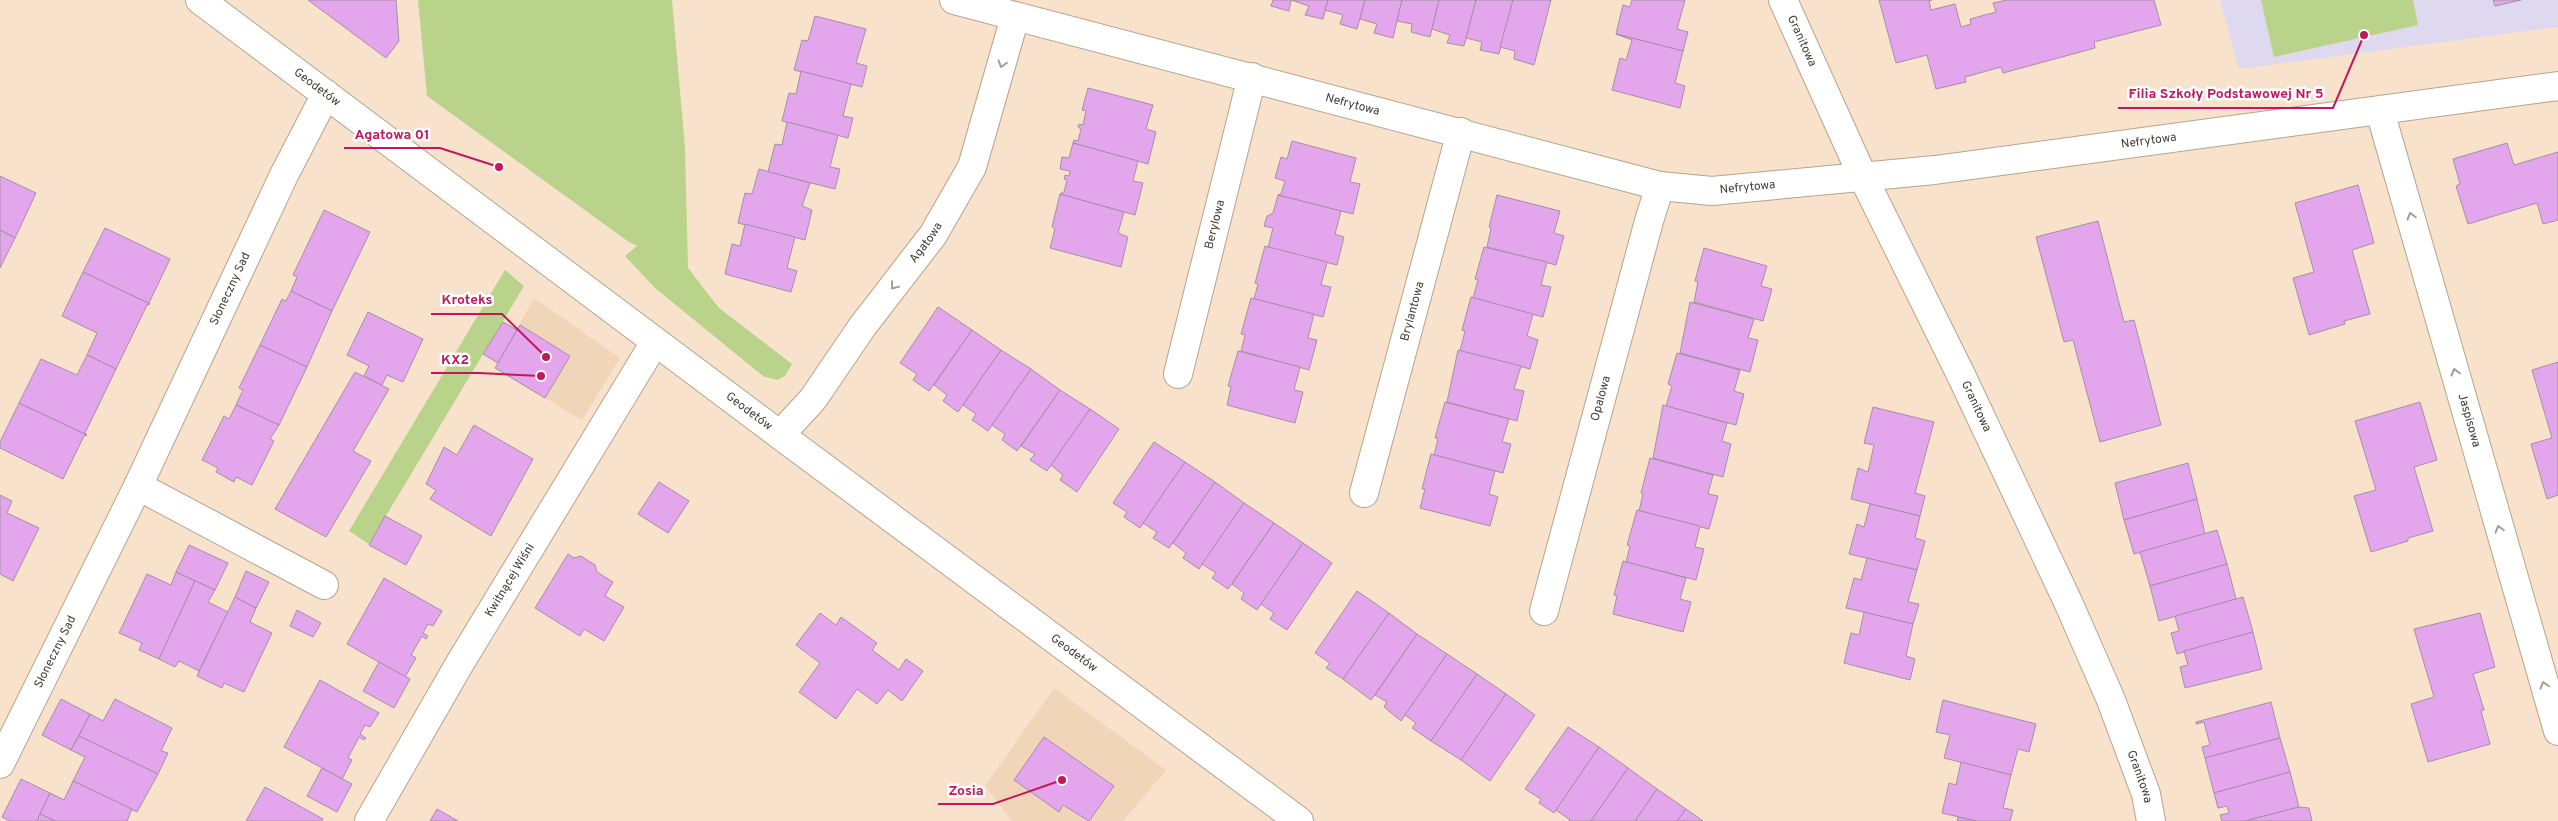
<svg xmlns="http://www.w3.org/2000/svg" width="2558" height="821" font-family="Overpass,sans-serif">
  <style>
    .built { fill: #f1d5b8 }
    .education { fill: #ded9ee }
    .green { fill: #bad38b }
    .building { fill: #e3a5ec; stroke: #a390a6 }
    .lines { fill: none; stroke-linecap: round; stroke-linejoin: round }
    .minor-casing { stroke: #b8a38d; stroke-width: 30 }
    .tertiary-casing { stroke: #b8a38d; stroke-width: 30 }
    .minor { stroke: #fff; stroke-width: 28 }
    .tertiary { stroke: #fff; stroke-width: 28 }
    .oneway { stroke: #a29d98 }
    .labels { text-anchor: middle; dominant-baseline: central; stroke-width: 5; stroke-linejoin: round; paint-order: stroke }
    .street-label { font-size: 12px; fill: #443b32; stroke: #fff }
    .leader { fill: none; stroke: #c2185b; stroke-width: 2 }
    .callout-dot { fill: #c2185b; stroke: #fff; stroke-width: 2 }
    .callout-label { font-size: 14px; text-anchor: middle; font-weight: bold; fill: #c2185b; stroke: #fff; stroke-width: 5; stroke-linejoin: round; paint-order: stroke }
  </style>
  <rect width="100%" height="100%" fill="#f8e2cb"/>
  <!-- built -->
  <g class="built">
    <path d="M534 298 620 358 582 420 495 368Z"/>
    <path d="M1054 688 1166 770 1123 821H1012L985 786Z"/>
  </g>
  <!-- education -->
  <path class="education" d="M2220 0H2558V27L2239 69Z"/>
  <!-- green -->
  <g class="green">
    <path d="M418 0H672L685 148 688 268 719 308 792 364 785 376 777 380 763 376 655 288 625 256 637 246 629 242 427 96Z"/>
    <path d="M2261 0H2413L2418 25 2274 57Z"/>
    <path d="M505 270 524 286 369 544 349 531Z"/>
  </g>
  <!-- building -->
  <g class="building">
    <path d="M308 0H396L399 41 386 58Z"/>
    <path d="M1273 0H1291L1289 11 1271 6Z"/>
    <path d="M1291 0H1328L1323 19 1305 15 1309 6Z"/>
    <path d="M1328 0H1365L1357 29 1340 24 1343 15 1325 10Z"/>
    <path d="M1365 0H1402L1393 38 1374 33 1377 24 1360 19Z"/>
    <path d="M1402 0H1439L1430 37 1411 32 1412 24 1397 21Z"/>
    <path d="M1439 0H1476L1464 46 1447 43 1450 35 1432 29Z"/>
    <path d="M1476 0H1513L1499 54 1480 50 1482 42 1466 38Z"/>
    <path d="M1513 0H1551L1534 65 1514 59 1515 51 1500 47Z"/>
    <path d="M1632 0H1685L1677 29 1688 32 1683 51 1616 34 1623 5 1630 7Z"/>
    <path d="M1879 0H1932L1929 1 1931 10 1955 4 1961 27 1971 24 1970 19 1996 12 1993 3 2007 0H2154L2161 25 2094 42 2095 48 2003 73 2001 67 1965 77 1966 82 1936 89 1927 55 1896 63Z"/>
    <path d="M2493 0H2521L2495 6Z"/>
    <path d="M815 16 866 29 856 63 867 66 862 87 794 70 802 40 808 41Z"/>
    <path d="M1616 34 1683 51 1675 83 1685 86 1680 108 1612 90 1620 58 1626 60 1632 40Z"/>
    <path d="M801 71 851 84 843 116 853 118 848 138 782 121 789 93 796 94Z"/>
    <path d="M1088 88 1153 105 1146 129 1156 132 1148 164 1073 143 1074 140 1078 141 1081 129 1078 127 1079 124 1083 125 1086 111 1082 110Z"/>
    <path d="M787 122 838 135 830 167 840 169 835 189 768 172 775 144 782 145Z"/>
    <path d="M1292 141 1356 158 1350 182 1360 184 1353 214 1278 195 1281 194 1285 181 1275 178 1281 157 1287 159Z"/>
    <path d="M1073 143 1138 161 1133 181 1143 183 1135 215 1060 194 1064 192 1067 180 1064 179 1065 175 1069 176 1070 171 1060 169 1062 157 1069 158Z"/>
    <path d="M2507 143 2514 165 2558 152V220L2543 224 2537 203 2468 224 2456 186 2460 184 2453 159Z"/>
    <path d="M759 169 810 183 802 206 812 210 805 240 738 223 745 193 752 194Z"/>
    <path d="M0 176 36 193 15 238 0 230Z"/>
    <path d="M2358 185 2374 243 2352 250 2370 314 2344 321 2345 324 2309 335 2293 278 2314 272 2295 203Z"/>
    <path d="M1060 194 1124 212 1118 233 1128 237 1121 267 1050 248 1055 229 1052 227Z"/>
    <path d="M1278 195 1341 211 1335 234 1344 237 1337 265 1268 248 1273 228 1264 226 1267 216 1273 213Z"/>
    <path d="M1497 195 1560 211 1554 233 1564 236 1556 265 1487 247 1491 228 1489 227Z"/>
    <path d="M324 210 370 232 332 311 291 291 297 277 293 275Z"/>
    <path d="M2098 221 2124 322 2134 320 2161 425 2100 442 2073 340 2064 342 2036 237Z"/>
    <path d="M745 224 795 237 787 268 797 271 791 292 725 274 732 244 740 246Z"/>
    <path d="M105 228 170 259 149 303 150 304 83 272Z"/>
    <path d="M0 230 15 238 0 268Z"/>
    <path d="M1265 246 1327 262 1321 285 1331 287 1323 317 1254 299 1258 284 1255 283Z"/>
    <path d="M1484 247 1547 262 1541 285 1551 287 1543 317 1473 298 1478 280 1475 279Z"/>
    <path d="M1704 248 1767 266 1761 286 1772 289 1763 321 1694 302 1698 282 1695 281Z"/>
    <path d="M83 272 150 304 147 305 116 369 87 355 97 333 62 316Z"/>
    <path d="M291 291 332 311 307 367 260 345 282 299 286 301Z"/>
    <path d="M1471 297 1533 314 1527 336 1538 340 1530 369 1460 351 1465 331 1462 330Z"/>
    <path d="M1251 298 1314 314 1308 338 1317 340 1309 370 1241 351 1245 335 1241 334Z"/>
    <path d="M1690 302 1754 319 1748 338 1758 340 1750 372 1680 353Z"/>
    <path d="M938 307 972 330 929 391 913 380 917 374 900 363Z"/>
    <path d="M368 312 423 339 403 382 387 375 382 385 364 376 369 366 347 355Z"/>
    <path d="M503 322 517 330 498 363 483 354Z"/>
    <path d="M520 325 570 356 545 398 495 368Z"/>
    <path d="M972 330 1001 350 958 412 943 401 947 395 934 385Z"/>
    <path d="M260 345 307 367 279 425 236 405 243 390 239 388Z"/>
    <path d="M1001 350 1031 369 988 431 972 420 976 414 963 405Z"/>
    <path d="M1458 350 1521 366 1514 389 1524 391 1517 421 1447 402Z"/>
    <path d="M1238 351 1300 367 1294 390 1303 392 1295 423 1227 405 1231 387 1228 386Z"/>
    <path d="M1677 353 1740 370 1734 391 1744 394 1736 425 1666 406 1672 386 1668 384Z"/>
    <path d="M87 355 116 369 85 433 87 435 19 403 41 359 77 375Z"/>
    <path d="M2558 362V495L2547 499 2531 444 2552 438 2532 370Z"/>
    <path d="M1031 369 1060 390 1017 451 1002 440 1005 434 992 425Z"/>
    <path d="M355 372 389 389 353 451 371 461 326 537 275 509Z"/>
    <path d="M1060 390 1090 409 1047 471 1030 460 1035 454 1021 446Z"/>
    <path d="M1445 402 1509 419 1502 442 1511 444 1503 473 1434 455 1438 439 1435 438Z"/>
    <path d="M2420 402 2437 460 2414 467 2433 531 2408 538V541L2371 552 2354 496 2376 490 2355 421Z"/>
    <path d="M19 403 87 435 84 436 63 479 0 448V442Z"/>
    <path d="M236 405 279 425 270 439 274 441 252 485 236 477 234 482 216 472 218 468 202 460 224 416 229 419Z"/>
    <path d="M1663 405 1727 423 1722 441 1731 444 1723 477 1653 458Z"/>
    <path d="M1873 407 1934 422 1915 493 1925 496 1920 516 1851 499 1858 468 1868 472 1874 445 1864 443Z"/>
    <path d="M1090 409 1119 429 1077 492 1060 480 1063 475 1051 465Z"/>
    <path d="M474 425 533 459 491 536 430 499 436 490 426 484 444 447 457 455Z"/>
    <path d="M1154 442 1185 462 1140 528 1124 517 1127 512 1113 503Z"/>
    <path d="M1431 454 1495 471 1489 494 1498 497 1490 526 1420 508 1425 489H1422Z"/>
    <path d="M1650 458 1713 475 1708 494 1718 496 1709 529 1639 511 1643 494 1641 493Z"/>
    <path d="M1185 462 1215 482 1169 548 1153 538 1157 532 1143 523Z"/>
    <path d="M2188 463 2197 499 2124 520 2115 483Z"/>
    <path d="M659 482 689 501 668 533 638 514Z"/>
    <path d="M1215 482 1244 503 1199 569 1183 558 1186 553 1173 543Z"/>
    <path d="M0 495 12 501 7 513 39 528 13 581 0 574Z"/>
    <path d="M2197 499 2205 534 2134 554 2124 520Z"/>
    <path d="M1244 503 1274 523 1228 589 1212 578 1216 573 1202 564Z"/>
    <path d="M1870 504 1920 516 1915 538 1925 541 1917 570 1849 554 1857 524 1864 527Z"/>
    <path d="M1637 510 1700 526 1695 547 1704 549 1696 580 1626 562 1630 546 1627 545Z"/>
    <path d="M385 516 422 536 406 565 369 545Z"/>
    <path d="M1274 523 1303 543 1257 610 1241 599 1244 593 1232 584Z"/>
    <path d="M2217 530 2227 564 2150 586 2140 552Z"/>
    <path d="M1303 543 1332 563 1287 630 1270 619 1274 613 1261 604Z"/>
    <path d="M189 545 228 563 215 590 176 572Z"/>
    <path d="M568 554 574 558 581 556 595 565 597 572 613 582 605 596 624 607 604 641 584 629 580 636 535 608Z"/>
    <path d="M1867 558 1917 570 1908 602 1919 604 1913 624 1846 608 1854 578 1861 580Z"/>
    <path d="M1623 561 1686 578 1680 599 1691 602 1683 632 1613 614 1617 596 1614 595Z"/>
    <path d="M2227 564 2236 599 2159 621 2150 586Z"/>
    <path d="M246 571 269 582 256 608 235 597Z"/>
    <path d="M176 572 195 581 159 659 139 650 142 643 119 633 147 574 171 585Z"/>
    <path d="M384 578 442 611 433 626 428 624 423 633 428 636 426 639 422 636 411 655 416 658 405 677 347 644Z"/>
    <path d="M195 581 215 590 208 602 228 612 199 671 179 661 175 667 159 659Z"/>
    <path d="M1357 591 1389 613 1343 679 1326 668 1330 663 1315 653Z"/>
    <path d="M235 597 256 608 250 622 272 633 244 692 224 683 222 688 197 676Z"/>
    <path d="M2243 597 2253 632 2177 654 2171 633 2179 631 2175 616Z"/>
    <path d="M297 610 321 623 313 637 290 626Z"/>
    <path d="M1864 612 1913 624 1906 656 1915 659 1910 680 1844 663 1851 633 1859 635Z"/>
    <path d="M820 613 836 625 841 617 877 643 872 650 899 670 906 659 923 671 902 701 888 690 877 704 857 689 836 719 799 692 820 663 796 645Z"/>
    <path d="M1389 613 1417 634 1371 700 1343 679Z"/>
    <path d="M2480 613 2495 667 2473 674 2484 710 2481 711 2490 744 2428 762 2411 704 2434 697 2414 629Z"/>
    <path d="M2253 632 2262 669 2185 688 2180 667 2188 665 2184 651Z"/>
    <path d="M1417 634 1447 654 1401 721 1384 707 1387 702 1375 695Z"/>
    <path d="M1447 654 1477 674 1431 741 1412 728 1416 723 1405 715Z"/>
    <path d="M379 662 410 679 394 708 363 691Z"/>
    <path d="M1477 674 1506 694 1461 760 1431 741Z"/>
    <path d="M320 680 379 713 370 727 365 725 360 734 366 738 364 740 359 737 348 758 352 760 342 779 284 747Z"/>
    <path d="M1506 694 1535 715 1490 781 1461 760Z"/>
    <path d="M61 699 90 714 71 750 42 735Z"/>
    <path d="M115 699 172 728 161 751 168 753 158 774 79 736 90 714 103 721Z"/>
    <path d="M1943 700 2036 724 2029 752 2018 749 2011 775 1944 758 1950 735 1936 732Z"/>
    <path d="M2271 702 2280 738 2205 758 2202 747 2210 745 2204 722 2196 724V722Z"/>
    <path d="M1568 727 1599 747 1554 813 1539 803 1541 799 1525 789Z"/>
    <path d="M79 736 158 774 137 812 73 781 85 757 71 750Z"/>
    <path d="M1044 737 1114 786 1089 821 1063 805 1059 812 1014 780Z"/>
    <path d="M2280 738 2290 772 2214 793 2205 758Z"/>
    <path d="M1599 747 1628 768 1591 821H1569L1570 820 1556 810Z"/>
    <path d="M1961 762 2011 775 2003 808 2013 810 2010 821H1976L1942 813 1949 783 1956 785Z"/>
    <path d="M322 768 352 784 337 812 307 796Z"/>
    <path d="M1628 768 1657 789 1635 821H1591Z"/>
    <path d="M2290 772 2299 807 2245 821H2222L2220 815 2229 813 2227 806 2218 808 2214 793Z"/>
    <path d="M21 779 50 793 37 821H10L2 817Z"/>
    <path d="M73 781 132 809 127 821H55L40 814 50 793 64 800Z"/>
    <path d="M265 787 323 819 322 821H246Z"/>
    <path d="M1657 789 1686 809 1677 821H1635Z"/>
    <path d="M2299 807 2309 808 2312 821H2245Z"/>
    <path d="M437 809 458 821H430Z"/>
    <path d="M1686 809 1703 821H1677Z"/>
    <path d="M40 814 55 821H37Z"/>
    <path d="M1958 817 1976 821H1957Z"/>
  </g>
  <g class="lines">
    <!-- minor casing -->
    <g class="minor-casing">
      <g id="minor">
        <path id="s1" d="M954 0 1660 186 1712 191 1935 170 2558 86"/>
        <path id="s2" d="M1783 0 1862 175 1961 375 2068 602 2111 700 2146 794 2151 821"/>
        <path id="s3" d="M2380 111 2558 731"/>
        <path id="s4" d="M1178 374 1252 77"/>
        <path id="s5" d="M780 435 813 399 862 327 933 235 972 167 1015 17"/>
        <path d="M138 486 324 585"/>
        <path id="s6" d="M1364 493 1461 132"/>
        <path id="s7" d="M1544 611 1649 221 1660 186"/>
        <path id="s8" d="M0 764 138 486 284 175 326 94"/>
        <path id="s9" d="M369 821 460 663 655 342"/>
      </g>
    </g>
    <!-- tertiary casing -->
    <g class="tertiary-casing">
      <g id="tertiary">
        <path id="s10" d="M200 0 780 435 1299 821"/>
      </g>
    </g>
    <!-- minor -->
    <use href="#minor" class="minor"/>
    <!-- tertiary -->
    <use href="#tertiary" class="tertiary"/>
  </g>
  <!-- one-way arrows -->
  <defs><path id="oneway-chevron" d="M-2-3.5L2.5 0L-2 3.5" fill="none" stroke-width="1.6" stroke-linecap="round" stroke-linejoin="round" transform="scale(1.25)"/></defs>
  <g class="oneway">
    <use href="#oneway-chevron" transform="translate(1002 64) rotate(106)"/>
    <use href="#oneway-chevron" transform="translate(2411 216) rotate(-106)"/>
    <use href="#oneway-chevron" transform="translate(894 286) rotate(127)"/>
    <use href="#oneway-chevron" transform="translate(2455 372) rotate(-105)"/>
    <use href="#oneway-chevron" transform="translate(2499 529) rotate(-106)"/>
    <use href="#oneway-chevron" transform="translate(2544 685) rotate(-106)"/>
  </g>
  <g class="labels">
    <!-- street labels -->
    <g class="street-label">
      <text stroke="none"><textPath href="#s2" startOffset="45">Granitowa</textPath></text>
      <text stroke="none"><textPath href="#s10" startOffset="146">Geodetów</textPath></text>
      <text stroke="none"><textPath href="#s1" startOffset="412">Nefrytowa</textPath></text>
      <text stroke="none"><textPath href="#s1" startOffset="1222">Nefrytowa</textPath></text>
      <text stroke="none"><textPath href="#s1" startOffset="818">Nefrytowa</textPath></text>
      <text stroke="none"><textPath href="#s4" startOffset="154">Berylowa</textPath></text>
      <text stroke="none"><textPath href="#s5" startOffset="242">Agatowa</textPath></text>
      <text stroke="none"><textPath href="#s8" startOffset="528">Słoneczny Sad</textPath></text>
      <text stroke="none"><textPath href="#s6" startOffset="188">Brylantowa</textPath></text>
      <text stroke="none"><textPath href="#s7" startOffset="220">Opalowa</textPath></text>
      <text stroke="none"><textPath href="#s2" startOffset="450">Granitowa</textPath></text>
      <text stroke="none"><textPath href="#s10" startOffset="686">Geodetów</textPath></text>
      <text stroke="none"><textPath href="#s3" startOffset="322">Jaspisowa</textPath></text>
      <text stroke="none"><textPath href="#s9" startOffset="279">Kwitnącej Wiśni</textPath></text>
      <text stroke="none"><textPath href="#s8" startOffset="125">Słoneczny Sad</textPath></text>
      <text stroke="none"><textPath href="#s10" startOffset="1091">Geodetów</textPath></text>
      <text stroke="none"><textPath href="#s2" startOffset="855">Granitowa</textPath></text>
    </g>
  </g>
  <!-- callouts -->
  <path class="leader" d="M2364 35L2333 108H2118M499 167L440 148H344M546 357L502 314H431M541 376L479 373H431M1062 780L993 804H938"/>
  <g class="callout-dot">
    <circle cx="2364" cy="35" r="5"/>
    <circle cx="499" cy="167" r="5"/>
    <circle cx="546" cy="357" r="5"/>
    <circle cx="541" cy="376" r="5"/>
    <circle cx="1062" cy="780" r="5"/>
  </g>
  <g class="callout-label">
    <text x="2226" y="98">Filia Szkoły Podstawowej Nr 5</text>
    <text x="392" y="139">Agatowa 01</text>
    <text x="467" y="304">Kroteks</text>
    <text x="455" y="364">KX2</text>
    <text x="966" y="795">Zosia</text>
  </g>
</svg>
